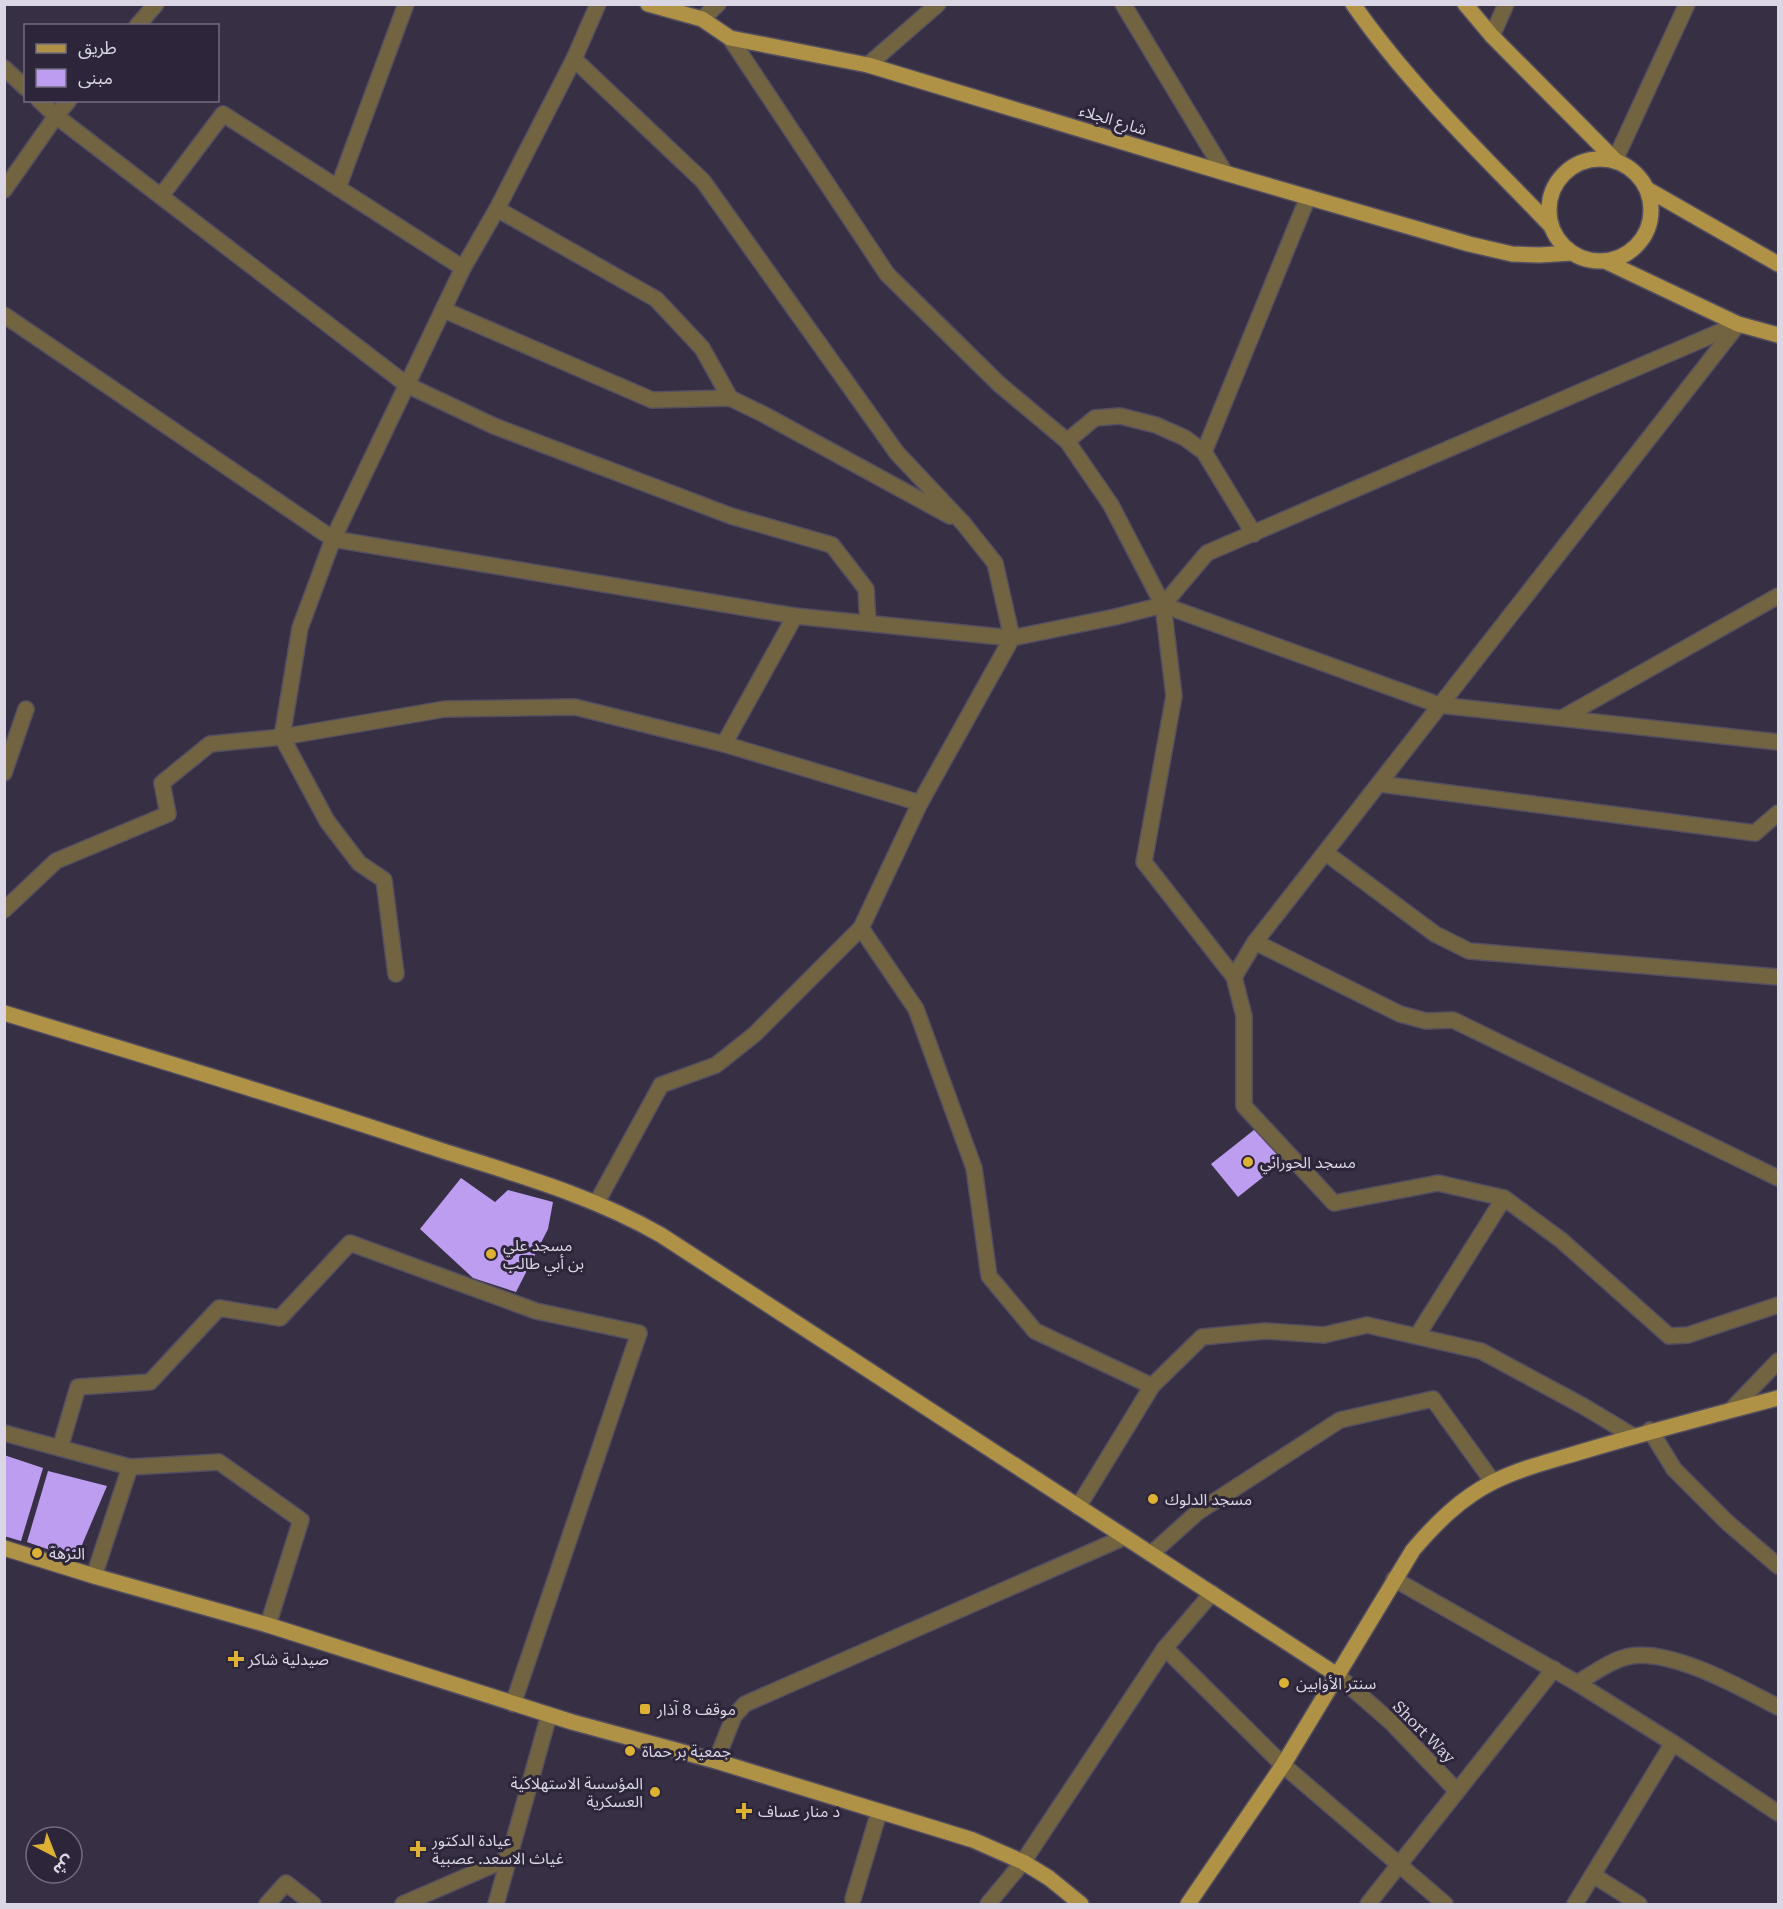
<svg xmlns="http://www.w3.org/2000/svg" width="1783" height="1909" font-family="'Roboto Serif','Noto Sans Arabic',serif">
  <style>
    .building { fill: #bd9df0 }
    .lines { fill: none; stroke-linecap: round; stroke-linejoin: round }
    .minor-casing { stroke: #544e61; stroke-width: 18 }
    .major-casing { stroke: #544e61; stroke-width: 18 }
    .minor { stroke: #726441; stroke-width: 15 }
    .major { stroke: #af9245; stroke-width: 15 }
    .poi-dot { fill: #ddb133; stroke: #2d263a; stroke-width: 2 }
    .labels { text-anchor: middle; dominant-baseline: central; stroke-width: 6; stroke-linejoin: round; paint-order: stroke }
    .street-label { font-size: 16px; fill: #dad6e3; stroke: #2d263a }
    .poi-label { font-size: 16px; fill: #dad6e3; stroke: #2d263a; text-anchor: start }
  </style>
  <rect width="100%" height="100%" fill="#373045"/>
  <!-- building -->
  <g class="building">
    <path d="M1259 1126 1286 1159 1238 1197 1211 1164Z"/>
    <path d="M461 1178 495 1202 508 1190 553 1202 548 1229 516 1292 473 1278 420 1229Z"/>
    <path d="M4 1455 43 1468 21 1541 4 1536Z"/>
    <path d="M48 1471 107 1486 76 1559 27 1542Z"/>
  </g>
  <g class="lines">
    <!-- minor casing -->
    <g class="minor-casing">
      <g id="minor">
        <path d="M1123 4 1225 173"/>
        <path d="M702 19 718 4"/>
        <path d="M137 26 156 4"/>
        <path d="M1492 36 1506 4"/>
        <path d="M730 38 887 274 999 384 1067 441 1111 505 1163 605 1439 705 1778 742"/>
        <path d="M574 59 703 181 897 453 963 523 995 563 1012 638 920 803 861 928 755 1034 716 1065 661 1085 597 1202"/>
        <path d="M868 65 938 4"/>
        <path d="M4 68 26 88"/>
        <path d="M39 100 56 116 407 385 494 426 731 516 832 545 866 589 868 623"/>
        <path d="M1615 160 1687 4"/>
        <path d="M338 188 406 4"/>
        <path d="M4 190 56 116 69 100"/>
        <path d="M161 196 223 114 463 268"/>
        <path d="M497 209 656 299 702 348 730 398"/>
        <path d="M444 310 652 400 730 398 763 414 950 516"/>
        <path d="M4 315 333 539 795 616 1012 638 1115 617 1163 605 1207 553 1738 324"/>
        <path d="M1067 441 1095 418 1120 416 1156 425 1185 438 1204 452 1254 534"/>
        <path d="M1204 452 1308 197"/>
        <path d="M1163 605 1174 696 1144 862 1234 977 1244 1016V1106L1334 1203 1438 1183 1504 1198"/>
        <path d="M1562 718 1778 596"/>
        <path d="M724 744 795 616"/>
        <path d="M4 773 26 709"/>
        <path d="M1380 784 1755 833 1778 813"/>
        <path d="M1326 853 1435 934 1469 951 1778 977"/>
        <path d="M4 910 56 861 168 814 162 783 210 744 282 737 445 709 575 707 724 744 920 803"/>
        <path d="M861 928 916 1009 974 1168 989 1276 1035 1331 1152 1386"/>
        <path d="M1255 942 1400 1014 1426 1021 1453 1020 1778 1178"/>
        <path d="M396 974 384 880 359 863 327 821 282 737 300 628 333 539 463 268 497 209 574 59 598 4"/>
        <path d="M1234 977 1255 942 1736 327"/>
        <path d="M1417 1336 1504 1198 1561 1240 1669 1336 1688 1335 1778 1305"/>
        <path d="M1731 1410 1778 1361"/>
        <path d="M1650 1430 1674 1469 1728 1523 1778 1566"/>
        <path d="M4 1433 130 1467 219 1462 301 1520 268 1625"/>
        <path d="M60 1448 78 1387 150 1382 219 1308 280 1318 350 1243 536 1311 639 1333 513 1704"/>
        <path d="M1078 1507 1152 1386 1202 1337 1265 1331 1324 1335 1367 1325 1481 1351 1583 1406 1633 1436"/>
        <path d="M1151 1554 1198 1512 1340 1420 1433 1399 1493 1482"/>
        <path d="M94 1576 130 1467"/>
        <path d="M1394 1579 1577 1683 1673 1743 1778 1813"/>
        <path d="M1165 1648 1283 1765 1445 1904"/>
        <path d="M1337 1675 1391 1722 1457 1791"/>
        <path d="M1577 1683C1593 1674 1612 1659 1631 1656 1673 1649 1741 1688 1778 1707"/>
        <path d="M716 1761 734 1716 745 1704 1125 1537"/>
        <path d="M1593 1875 1639 1904"/>
        <path d="M853 1899 879 1812"/>
        <path d="M267 1904 286 1883 313 1904"/>
        <path d="M403 1904 509 1858"/>
        <path d="M496 1904 549 1715"/>
        <path d="M988 1904 1023 1862 1165 1648 1212 1593"/>
        <path d="M1368 1904 1554 1669"/>
        <path d="M1575 1904 1673 1743"/>
      </g>
    </g>
    <!-- major casing -->
    <g class="major-casing">
      <g id="major">
        <path d="M648 4 702 19 730 38 868 65 1225 173 1469 244 1512 254 1539 255 1572 253"/>
        <path d="M1353 4C1410 86 1483 155 1551 226"/>
        <path d="M1465 4 1492 36 1615 160"/>
        <circle cx="1600" cy="210" r="51"/>
        <path d="M1647 189 1778 264"/>
        <path d="M1605 261 1738 324 1778 335"/>
        <path d="M4 1013C146 1056 288 1099 428 1146 507 1172 588 1193 661 1235L1337 1675"/>
        <path d="M4 1548 94 1576 268 1625 572 1722 716 1761 973 1840 1023 1862 1049 1878 1081 1904"/>
        <path d="M1188 1904 1283 1765 1413 1550C1436 1523 1461 1498 1493 1482 1521 1468 1554 1460 1584 1451 1648 1432 1713 1415 1778 1398"/>
      </g>
    </g>
    <!-- minor -->
    <use href="#minor" class="minor"/>
    <!-- major -->
    <use href="#major" class="major"/>
  </g>
  <!-- markers -->
  <g class="poi-dot">
    <circle cx="1248" cy="1162" r="6"/>
    <circle cx="491" cy="1254" r="6"/>
    <circle cx="1153" cy="1499" r="6"/>
    <circle cx="37" cy="1553" r="6"/>
    <path d="M233 1650h6v6h6v6h-6v6h-6v-6h-6v-6h6z"/>
    <circle cx="1284" cy="1683" r="6"/>
    <rect x="639" y="1703" width="12" height="12" rx="3"/>
    <circle cx="630" cy="1751" r="6"/>
    <circle cx="655" cy="1792" r="6"/>
    <path d="M741 1802h6v6h6v6h-6v6h-6v-6h-6v-6h6z"/>
    <path d="M415 1840h6v6h6v6h-6v6h-6v-6h-6v-6h6z"/>
  </g>
  <g class="labels">
    <!-- street labels -->
    <g class="street-label">
      <text transform="translate(1113 120) rotate(17)">شارع الجلاء</text>
      <text transform="translate(1424 1732) rotate(45)">Short Way</text>
    </g>
    <!-- poi labels -->
    <g class="poi-label">
      <text x="1260" y="1162">مسجد الحوراني</text>
      <text x="503" y="1245">مسجد علي<tspan x="503" dy="18">بن أبي طالب</tspan></text>
      <text x="1165" y="1499">مسجد الدلوك</text>
      <text x="49" y="1553">النزهة</text>
      <text x="248" y="1659">صيدلية شاكر</text>
      <text x="1296" y="1683">سنتر الأوابين</text>
      <text x="657" y="1709">موقف 8 آذار</text>
      <text x="642" y="1751">جمعية بر حماة</text>
      <text x="643" y="1783" text-anchor="end">المؤسسة الاستهلاكية<tspan x="643" dy="18">العسكرية</tspan></text>
      <text x="758" y="1811">د منار عساف</text>
      <text x="432" y="1840">عيادة الدكتور<tspan x="432" dy="18">غياث الاسعد. عصبية</tspan></text>
    </g>
  </g>
  <!-- border -->
  <rect width="1783" height="1909" fill="none" stroke="#dad6e3" stroke-width="12"/>
  <!-- legend -->
  <rect x="24" y="24" width="195" height="78" fill="#2d263a" stroke="#726c7e" stroke-width="1.5"/>
  <rect x="36" y="44" width="30" height="9" fill="#af9245" stroke="#726c7e" stroke-width="1.5"/>
  <text x="78" y="54" font-size="18" fill="#dad6e3">طريق</text>
  <rect x="36" y="69" width="30" height="18" fill="#bd9df0" stroke="#726c7e" stroke-width="1.5"/>
  <text x="78" y="84" font-size="18" fill="#dad6e3">مبنى</text>
  <!-- north arrow -->
  <g transform="translate(54 1855) rotate(138)"><circle r="28" fill="#2d263a" stroke="#726c7e" stroke-width="1.5"/>
  <path d="M0-4.5L10 22L0 15L-10 22Z" fill="#ddb133"/>
  <text y="-9" font-size="16" font-weight="bold" text-anchor="middle" fill="#dad6e3">ش</text>
  </g>
</svg>
